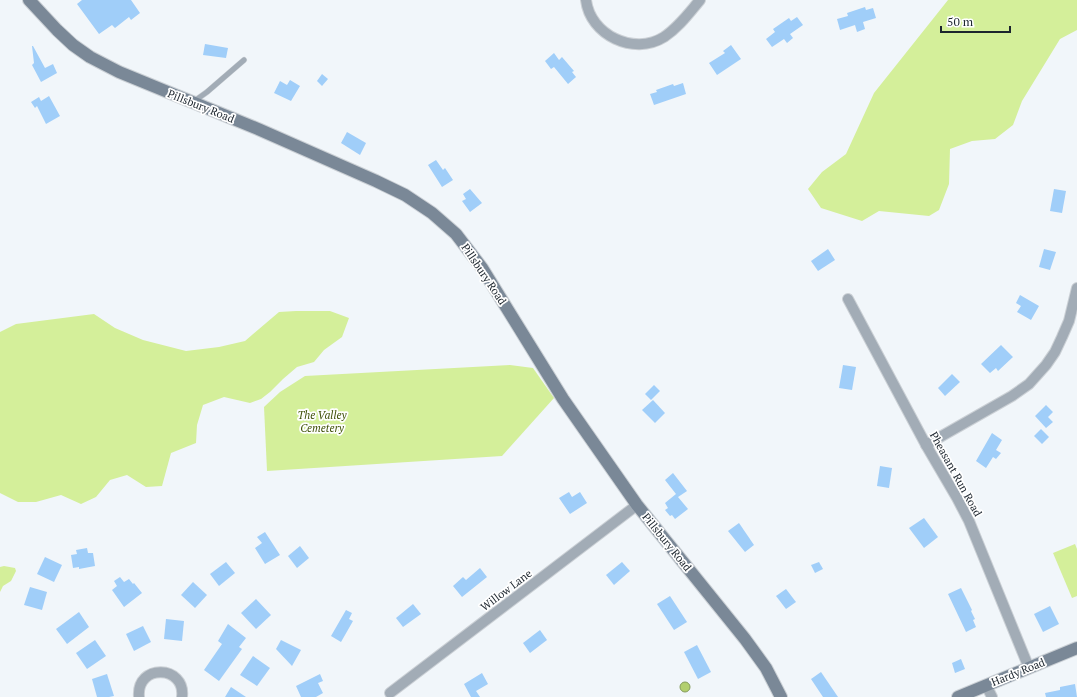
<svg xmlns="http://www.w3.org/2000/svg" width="1077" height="697" font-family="'PT Serif',serif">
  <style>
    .green { fill: #d4ef9a }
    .water { fill: #b2cf6e; stroke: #859c5b }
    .building { fill: #a0cef9 }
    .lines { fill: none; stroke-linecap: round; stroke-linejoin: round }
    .lane-casing { stroke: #cbd0d5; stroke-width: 6 }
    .street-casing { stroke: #cbd0d5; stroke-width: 12 }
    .secondary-casing { stroke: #cbd0d5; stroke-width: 14 }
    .lane { stroke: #a2acb6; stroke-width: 5 }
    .street { stroke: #a2acb6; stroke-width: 10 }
    .secondary { stroke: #7a8897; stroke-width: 12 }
    .labels { text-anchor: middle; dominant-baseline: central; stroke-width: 3.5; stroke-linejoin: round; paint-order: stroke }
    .street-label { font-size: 11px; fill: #1c252e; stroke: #fff }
    .park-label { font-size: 11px; font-style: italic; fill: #42530b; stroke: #fff }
  </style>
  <rect width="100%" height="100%" fill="#f1f6fa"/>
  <!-- green -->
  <g class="green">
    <path d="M948 0H1077V30L1060 39 1022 101 1013 125 995 139 972 141 950 149 949 184 939 210 929 216 879 211 862 221 821 208 808 189 822 172 846 154 874 93Z"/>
    <path d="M296 311H330L349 318 342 337 324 350 314 362 297 367 283 379 270 392 261 399 250 403 224 397 203 405 197 425 196 443 171 453 162 486 146 487 127 475 110 480 96 497 81 504 61 495 36 502H18L0 493V332L16 324 94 314 115 328 143 340 186 351 219 347 245 341 279 312Z"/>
    <path d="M510 365 533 368 554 398 502 456 267 471 264 407 280 392 305 376Z"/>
    <path d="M1075 544 1077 549V596L1072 598 1053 553Z"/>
    <path d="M4 566 15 568 16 571 11 581 3 586 0 592V567Z"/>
  </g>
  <!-- water -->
  <circle class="water" cx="685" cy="687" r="5"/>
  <!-- building -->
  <g class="building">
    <path d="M82 0H131L140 13 131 20 129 17 115 28 112 25 99 34 77 4Z"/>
    <path d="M865 7 866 10 873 8 876 18 863 22 865 29 857 32 855 25 840 30 837 19 848 16 847 13Z"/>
    <path d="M797 17 803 25 790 34 793 38 787 43 784 39 772 47 766 39 775 32 773 29 789 18 791 21Z"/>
    <path d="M205 44 228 48 226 58 203 55Z"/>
    <path d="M731 45 741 59 717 75 709 63 725 53 723 51Z"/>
    <path d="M32 46H33L45 68 53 64 57 73 41 82 32 65 34 63Z"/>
    <path d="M554 53 559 60 562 57 574 71 572 72 576 77 568 84 554 67 551 69 545 61Z"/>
    <path d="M322 74 328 79 322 86 317 81Z"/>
    <path d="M290 80 300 86 291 101 274 93 280 81 287 85Z"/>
    <path d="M683 83 686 94 654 105 650 94 657 92 656 90 673 84 674 86Z"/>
    <path d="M49 96 60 116 46 124 37 106 35 108 31 102 39 97 41 101Z"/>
    <path d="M347 132 366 143 360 155 341 143Z"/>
    <path d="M436 160 443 170 445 168 453 180 442 187 428 165Z"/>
    <path d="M470 189 482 203 470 212 462 201 466 199 463 194Z"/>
    <path d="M1054 189 1066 191 1062 213 1050 211Z"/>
    <path d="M828 249 835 260 818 271 811 261Z"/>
    <path d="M1044 249 1056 252 1050 270 1039 267Z"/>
    <path d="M1020 295 1039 306 1031 320 1017 312 1021 306 1016 303Z"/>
    <path d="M1001 345 1013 357 998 371 996 368 990 373 981 364Z"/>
    <path d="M843 365 856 367 852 390 839 388Z"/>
    <path d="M952 374 960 382 945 396 938 388Z"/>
    <path d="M654 385 660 391 651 400 645 394Z"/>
    <path d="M653 400 665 413 655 423 642 410Z"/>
    <path d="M1046 405 1053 412 1048 417 1053 422 1046 428 1035 416Z"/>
    <path d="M1041 429 1049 437 1042 444 1034 436Z"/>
    <path d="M992 433 1002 440 996 450 1001 453 996 459 993 457 986 468 976 461Z"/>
    <path d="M880 466 892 468 889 488 877 486Z"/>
    <path d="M673 473 687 491 678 497 688 509 675 519 672 515 670 516 665 510 668 508 665 503 676 494 665 480Z"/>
    <path d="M569 492 572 497 580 492 587 503 570 514 559 498Z"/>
    <path d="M924 518 938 537 924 548 909 528Z"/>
    <path d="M739 523 754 545 745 552 728 531Z"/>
    <path d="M265 532 280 555 265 564 255 548 262 543 257 537Z"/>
    <path d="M300 546 309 558 297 568 288 556Z"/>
    <path d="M87 548 88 553H93L95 566 79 569V567L73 568 71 555 77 554 76 550Z"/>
    <path d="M45 557 62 565 54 582 37 574Z"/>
    <path d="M226 562 235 573 219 586 210 574Z"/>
    <path d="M622 562 630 571 614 585 606 575Z"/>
    <path d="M819 562 823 569 815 573 811 565Z"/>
    <path d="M480 568 487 577 462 597 453 586 463 577 466 580Z"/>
    <path d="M120 577 124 582 129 579 133 584 134 583 142 593 124 607 112 590 117 586 114 581Z"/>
    <path d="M193 582 207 595 195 608 181 595Z"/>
    <path d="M30 587 47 592 42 610 24 605Z"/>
    <path d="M961 588 972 610 971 611 975 619 973 620 976 627 966 632 948 594Z"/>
    <path d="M786 589 796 602 786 609 776 596Z"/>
    <path d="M670 596 687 622 674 630 657 604Z"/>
    <path d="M256 599 271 615 256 629 241 613Z"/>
    <path d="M413 604 421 614 403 627 396 618Z"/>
    <path d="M1050 606 1059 624 1043 632 1034 614Z"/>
    <path d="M346 610 352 613 349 619 353 621 341 642 331 636Z"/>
    <path d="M79 612 89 627 67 644 56 629Z"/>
    <path d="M166 619 184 621 182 641 164 639Z"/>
    <path d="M228 624 246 638 239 647 242 649 219 681 204 670 222 644 218 641Z"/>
    <path d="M143 626 151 642 134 651 126 634Z"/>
    <path d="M540 630 547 640 530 653 523 643Z"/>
    <path d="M95 640 106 656 87 669 76 653Z"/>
    <path d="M281 640 301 650 292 666 276 649Z"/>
    <path d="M697 645 711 672 698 679 684 652Z"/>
    <path d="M253 656 270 668 257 686 240 675Z"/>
    <path d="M961 659 965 669 955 673 952 663Z"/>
    <path d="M821 672 838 697H823L811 679Z"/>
    <path d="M482 673 488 684 476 691 480 697H471L464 684Z"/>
    <path d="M107 674 114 696 109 697H97L92 679Z"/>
    <path d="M320 674 323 681 318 683 323 693 316 697H301L296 686Z"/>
    <path d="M1075 684 1077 697H1046L1045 693 1060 690V687Z"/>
    <path d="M231 687 246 697H225Z"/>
  </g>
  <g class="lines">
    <!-- lane casing -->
    <g class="lane-casing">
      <path id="lane" d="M193 102 207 92 244 60"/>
    </g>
    <!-- street casing -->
    <g class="street-casing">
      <g id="street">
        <path d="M586 0C590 35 634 56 664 37 679 27 689 13 700 0"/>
        <path d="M848 299 926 445 957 498 969 521 1029 668"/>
        <path d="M926 445 1012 396 1029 384 1046 365 1055 352 1062 337 1069 321 1077 288"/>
        <path d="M986 685 992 697"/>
        <path d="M390 693 637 505"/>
        <path d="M139 697C136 663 186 665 182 697"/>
      </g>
    </g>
    <!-- secondary casing -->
    <g class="secondary-casing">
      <g id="secondary">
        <path d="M29 0 57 30 73 45 90 57 119 72 258 129 376 181 405 195 432 213 456 234 482 268 563 399 586 432 637 505 745 639 766 668 781 697"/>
        <path d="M958 697 1077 648"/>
      </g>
    </g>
    <!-- lane -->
    <use href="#lane" class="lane"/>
    <!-- street -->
    <use href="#street" class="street"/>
    <!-- secondary -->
    <use href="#secondary" class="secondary"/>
  </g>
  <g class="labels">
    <!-- street labels -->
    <g class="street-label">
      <text transform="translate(201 106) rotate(22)">Pillsbury Road</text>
      <text transform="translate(484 274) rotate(56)">Pillsbury Road</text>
      <text transform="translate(956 474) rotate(61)">Pheasant Run Road</text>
      <text transform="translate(667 542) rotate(51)">Pillsbury Road</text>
      <text transform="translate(506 590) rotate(-37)">Willow Lane</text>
      <text transform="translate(1018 672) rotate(-22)">Hardy Road</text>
    </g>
    <!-- park labels -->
    <g class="park-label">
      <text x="322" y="415">The Valley<tspan x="322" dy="13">Cemetery</tspan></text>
    </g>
  </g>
  <!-- scale -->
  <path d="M941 26v6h69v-6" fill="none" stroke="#1c252e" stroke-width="2"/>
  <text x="947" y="26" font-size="12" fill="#1c252e" stroke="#ffffff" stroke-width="3" paint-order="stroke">50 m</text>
</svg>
